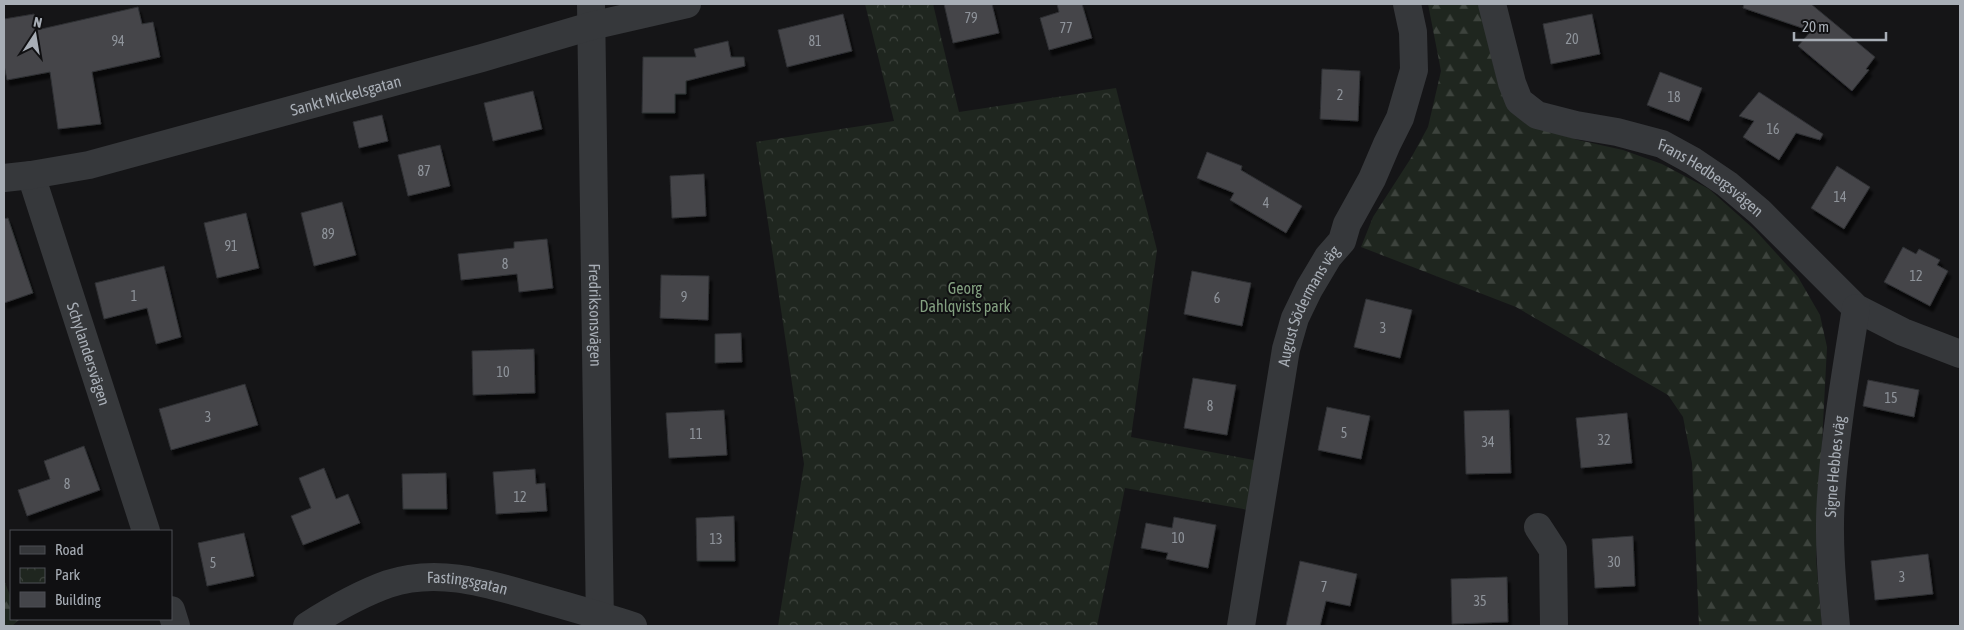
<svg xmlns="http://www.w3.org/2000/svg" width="1964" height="630" font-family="'Asap Condensed',sans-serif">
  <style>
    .forest { fill: url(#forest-firs) }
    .park { fill: url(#park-crowns) }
    .building { fill: #44454a; stroke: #2f3033; filter: url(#shadow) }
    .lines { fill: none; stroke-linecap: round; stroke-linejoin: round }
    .minor { stroke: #36383b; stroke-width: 28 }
    .labels { text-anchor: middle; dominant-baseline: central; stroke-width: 4; stroke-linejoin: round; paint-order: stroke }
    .number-label { font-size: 14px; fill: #8f949b }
    .street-label { font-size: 16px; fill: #a8aeb6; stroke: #101012 }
    .park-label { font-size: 16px; fill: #83a080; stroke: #101012 }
  </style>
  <defs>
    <pattern id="forest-firs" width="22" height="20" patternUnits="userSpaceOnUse" patternTransform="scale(1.25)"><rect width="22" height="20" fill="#1f261f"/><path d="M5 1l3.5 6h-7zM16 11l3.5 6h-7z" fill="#3d433d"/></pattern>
    <pattern id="park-crowns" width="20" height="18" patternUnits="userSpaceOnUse" patternTransform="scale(1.25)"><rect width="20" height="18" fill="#1f261f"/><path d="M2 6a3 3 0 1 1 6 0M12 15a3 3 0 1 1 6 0" fill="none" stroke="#3d433d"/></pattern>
    <filter id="shadow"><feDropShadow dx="3" dy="5.5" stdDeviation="1" flood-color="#0009"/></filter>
  </defs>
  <rect width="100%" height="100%" fill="#151517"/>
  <!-- forest -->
  <g class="forest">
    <path d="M1428 4H1479L1498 84 1507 106 1534 126 1578 140 1623 150 1662 164 1709 189 1755 230 1798 277 1820 315 1827 347 1816 559 1822 626H1699L1692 463 1683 417 1668 395 1516 307 1361 247 1373 217 1411 158 1428 127 1441 71Z"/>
    <path d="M4 580 11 598V619H20L12 626H4Z"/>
  </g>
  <!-- park -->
  <path class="park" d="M865 4H933L959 112 1116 88 1157 250 1131 437 1259 461 1249 510 1125 488 1097 626H778L804 464 756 142 894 121Z"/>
  <!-- building -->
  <g class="building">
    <path d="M944 4H992L999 33 953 43Z"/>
    <path d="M1057 4H1082L1092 38 1049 50 1040 18 1059 12Z"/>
    <path d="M1744 4H1811L1875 57 1866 69 1869 70 1852 91 1798 46 1811 31 1743 8Z"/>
    <path d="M138 7 142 24 153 22 160 57 92 72 101 124 58 129 50 72 7 80 4 65V19L34 14 37 30Z"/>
    <path d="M843 14 852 51 787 67 778 30Z"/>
    <path d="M1592 14 1600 54 1551 64 1543 24Z"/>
    <path d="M728 41 731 57H744L745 66 686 81V94H675V113H642L643 57H696L694 49Z"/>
    <path d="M1322 69 1360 71 1358 121 1320 119Z"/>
    <path d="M1660 72 1702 88 1689 121 1647 105Z"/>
    <path d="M533 91 542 129 493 141 484 103Z"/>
    <path d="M1759 92 1823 134 1820 140 1796 133 1779 160 1743 137 1754 121 1739 116Z"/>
    <path d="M382 115 388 141 359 148 353 122Z"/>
    <path d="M440 145 450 186 408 196 398 155Z"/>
    <path d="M1207 152 1242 166 1241 170 1302 206 1286 233 1230 200 1234 193 1197 178Z"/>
    <path d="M1837 166 1870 187 1844 229 1811 208Z"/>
    <path d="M704 174 706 216 672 218 670 176Z"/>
    <path d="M342 202 356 255 314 266 301 213Z"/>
    <path d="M246 213 259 268 217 278 204 223Z"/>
    <path d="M8 218 33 293 4 303V219Z"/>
    <path d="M547 239 553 288 519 292 517 274 461 280 458 254 514 248V242Z"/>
    <path d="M1903 247 1916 254 1919 249 1940 260 1937 265 1948 271 1930 306 1884 282Z"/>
    <path d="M164 266 181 337 156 344 147 308 104 319 95 283Z"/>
    <path d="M1192 271 1251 283 1242 326 1184 314Z"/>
    <path d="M661 275 709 276 708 320 660 318Z"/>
    <path d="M1366 299 1412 310 1400 358 1354 347Z"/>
    <path d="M741 333 742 362 715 363V334Z"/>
    <path d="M534 349 535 393 473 395 472 351Z"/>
    <path d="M1193 378 1236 385 1227 435 1184 428Z"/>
    <path d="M1868 380 1919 390 1914 417 1863 406Z"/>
    <path d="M245 384 258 425 171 450 159 409Z"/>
    <path d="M1327 407 1370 416 1361 459 1318 450Z"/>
    <path d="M724 410 727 455 669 458 666 413Z"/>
    <path d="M1509 410 1511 473 1466 474 1464 411Z"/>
    <path d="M1627 413 1632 463 1581 468 1576 418Z"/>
    <path d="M84 446 100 490 27 516 18 490 50 479 44 461Z"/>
    <path d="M324 468 336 499 348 494 360 523 303 545 291 516 311 508 299 478Z"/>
    <path d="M535 469 536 484 545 483 547 511 496 514 493 472Z"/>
    <path d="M446 473 447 509H403L402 474Z"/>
    <path d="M734 516 735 561H697L696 518Z"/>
    <path d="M1174 517 1216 525 1208 568 1166 559 1168 553 1141 548 1146 523 1172 528Z"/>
    <path d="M244 533 254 576 207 586 198 543Z"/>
    <path d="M1633 536 1635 586 1595 588 1592 539Z"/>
    <path d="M1928 554 1933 594 1875 600 1871 561Z"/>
    <path d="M1300 561 1357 574 1350 606 1326 601 1320 626H1286Z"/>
    <path d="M1507 577 1508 622 1452 624 1451 579Z"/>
  </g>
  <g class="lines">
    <!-- minor -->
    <g class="minor">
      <path id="s1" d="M591 4 600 626"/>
      <path id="s2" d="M1492 4 1512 83 1519 101 1537 115 1576 125 1617 132 1662 144 1693 161 1727 184 1760 212 1856 308 1903 332 1960 354"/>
      <path id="s3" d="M31 175 146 531"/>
      <path id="s4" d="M4 178 31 175 89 165 482 58 591 26 687 4"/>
      <path d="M1538 527 1553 550 1554 626"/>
      <path d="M171 610 176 626"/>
      <path id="s5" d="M307 626C332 610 360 594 388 584 439 567 489 584 538 598 570 607 602 616 633 626"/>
      <path id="s6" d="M1241 626 1286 349 1295 318 1309 289 1328 257 1342 241 1347 224 1372 179 1387 144 1400 118 1414 70 1413 32 1407 4"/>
      <path id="s7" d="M1836 626C1832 583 1828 540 1831 497 1835 434 1846 371 1856 308"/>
    </g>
  </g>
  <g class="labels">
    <!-- number labels -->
    <g class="number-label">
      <text x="971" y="18">79</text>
      <text x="1066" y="28">77</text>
      <text x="1572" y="39">20</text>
      <text x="118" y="41">94</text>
      <text x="815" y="41">81</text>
      <text x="1340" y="95">2</text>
      <text x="1674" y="97">18</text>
      <text x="1773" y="129">16</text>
      <text x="424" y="171">87</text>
      <text x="1840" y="197">14</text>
      <text x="1266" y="203">4</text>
      <text x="328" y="234">89</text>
      <text x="231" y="246">91</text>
      <text x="505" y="264">8</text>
      <text x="1916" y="276">12</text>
      <text x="134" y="296">1</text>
      <text x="684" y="297">9</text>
      <text x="1217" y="298">6</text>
      <text x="1383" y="328">3</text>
      <text x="503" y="372">10</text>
      <text x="1891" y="398">15</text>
      <text x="1210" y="406">8</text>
      <text x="208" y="417">3</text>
      <text x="1344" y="433">5</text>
      <text x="696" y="434">11</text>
      <text x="1604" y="440">32</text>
      <text x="1488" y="442">34</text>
      <text x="67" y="484">8</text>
      <text x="520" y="497">12</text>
      <text x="1178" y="538">10</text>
      <text x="716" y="539">13</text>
      <text x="1614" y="562">30</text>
      <text x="213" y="563">5</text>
      <text x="1902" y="577">3</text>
      <text x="1324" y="587">7</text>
      <text x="1480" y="601">35</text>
    </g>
    <!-- street labels -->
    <g class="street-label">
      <text stroke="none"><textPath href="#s4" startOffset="352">Sankt Mickelsgatan</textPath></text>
      <text stroke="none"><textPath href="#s2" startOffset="311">Frans Hedbergsvägen</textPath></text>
      <text stroke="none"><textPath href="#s6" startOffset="329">August Södermans väg</textPath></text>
      <text stroke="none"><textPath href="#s1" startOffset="311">Fredriksonsvägen</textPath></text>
      <text stroke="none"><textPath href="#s3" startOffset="188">Schylandersvägen</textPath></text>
      <text stroke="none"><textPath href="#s7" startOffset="160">Signe Hebbes väg</textPath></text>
      <text stroke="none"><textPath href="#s5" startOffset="172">Fastingsgatan</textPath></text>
    </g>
    <!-- park labels -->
    <g class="park-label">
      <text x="965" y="288">Georg<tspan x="965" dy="18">Dahlqvists park</tspan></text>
    </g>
  </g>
  <!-- border -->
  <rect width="1964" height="630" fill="none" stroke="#a8aeb6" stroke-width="10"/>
  <!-- legend -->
  <rect x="10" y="530" width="162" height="90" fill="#101012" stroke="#4d4f54"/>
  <rect x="20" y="546" width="25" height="8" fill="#36383b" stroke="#4d4f54"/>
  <text x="55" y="555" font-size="15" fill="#a8aeb6">Road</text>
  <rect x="20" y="568" width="25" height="15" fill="url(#park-crowns)" stroke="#4d4f54"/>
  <text x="55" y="580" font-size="15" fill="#a8aeb6">Park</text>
  <rect x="20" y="592" width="25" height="15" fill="#44454a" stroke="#4d4f54"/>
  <text x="55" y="605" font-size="15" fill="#a8aeb6">Building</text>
  <!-- north arrow -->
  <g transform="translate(35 35) rotate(12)" stroke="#101012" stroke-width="4" paint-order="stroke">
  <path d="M0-4L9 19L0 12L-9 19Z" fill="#a8aeb6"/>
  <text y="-8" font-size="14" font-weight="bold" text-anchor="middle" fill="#a8aeb6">N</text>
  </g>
  <!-- scale -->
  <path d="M1794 32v8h92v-8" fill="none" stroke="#a8aeb6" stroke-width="2.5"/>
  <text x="1802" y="32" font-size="15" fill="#a8aeb6" stroke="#101012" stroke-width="4" paint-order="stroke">20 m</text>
</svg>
